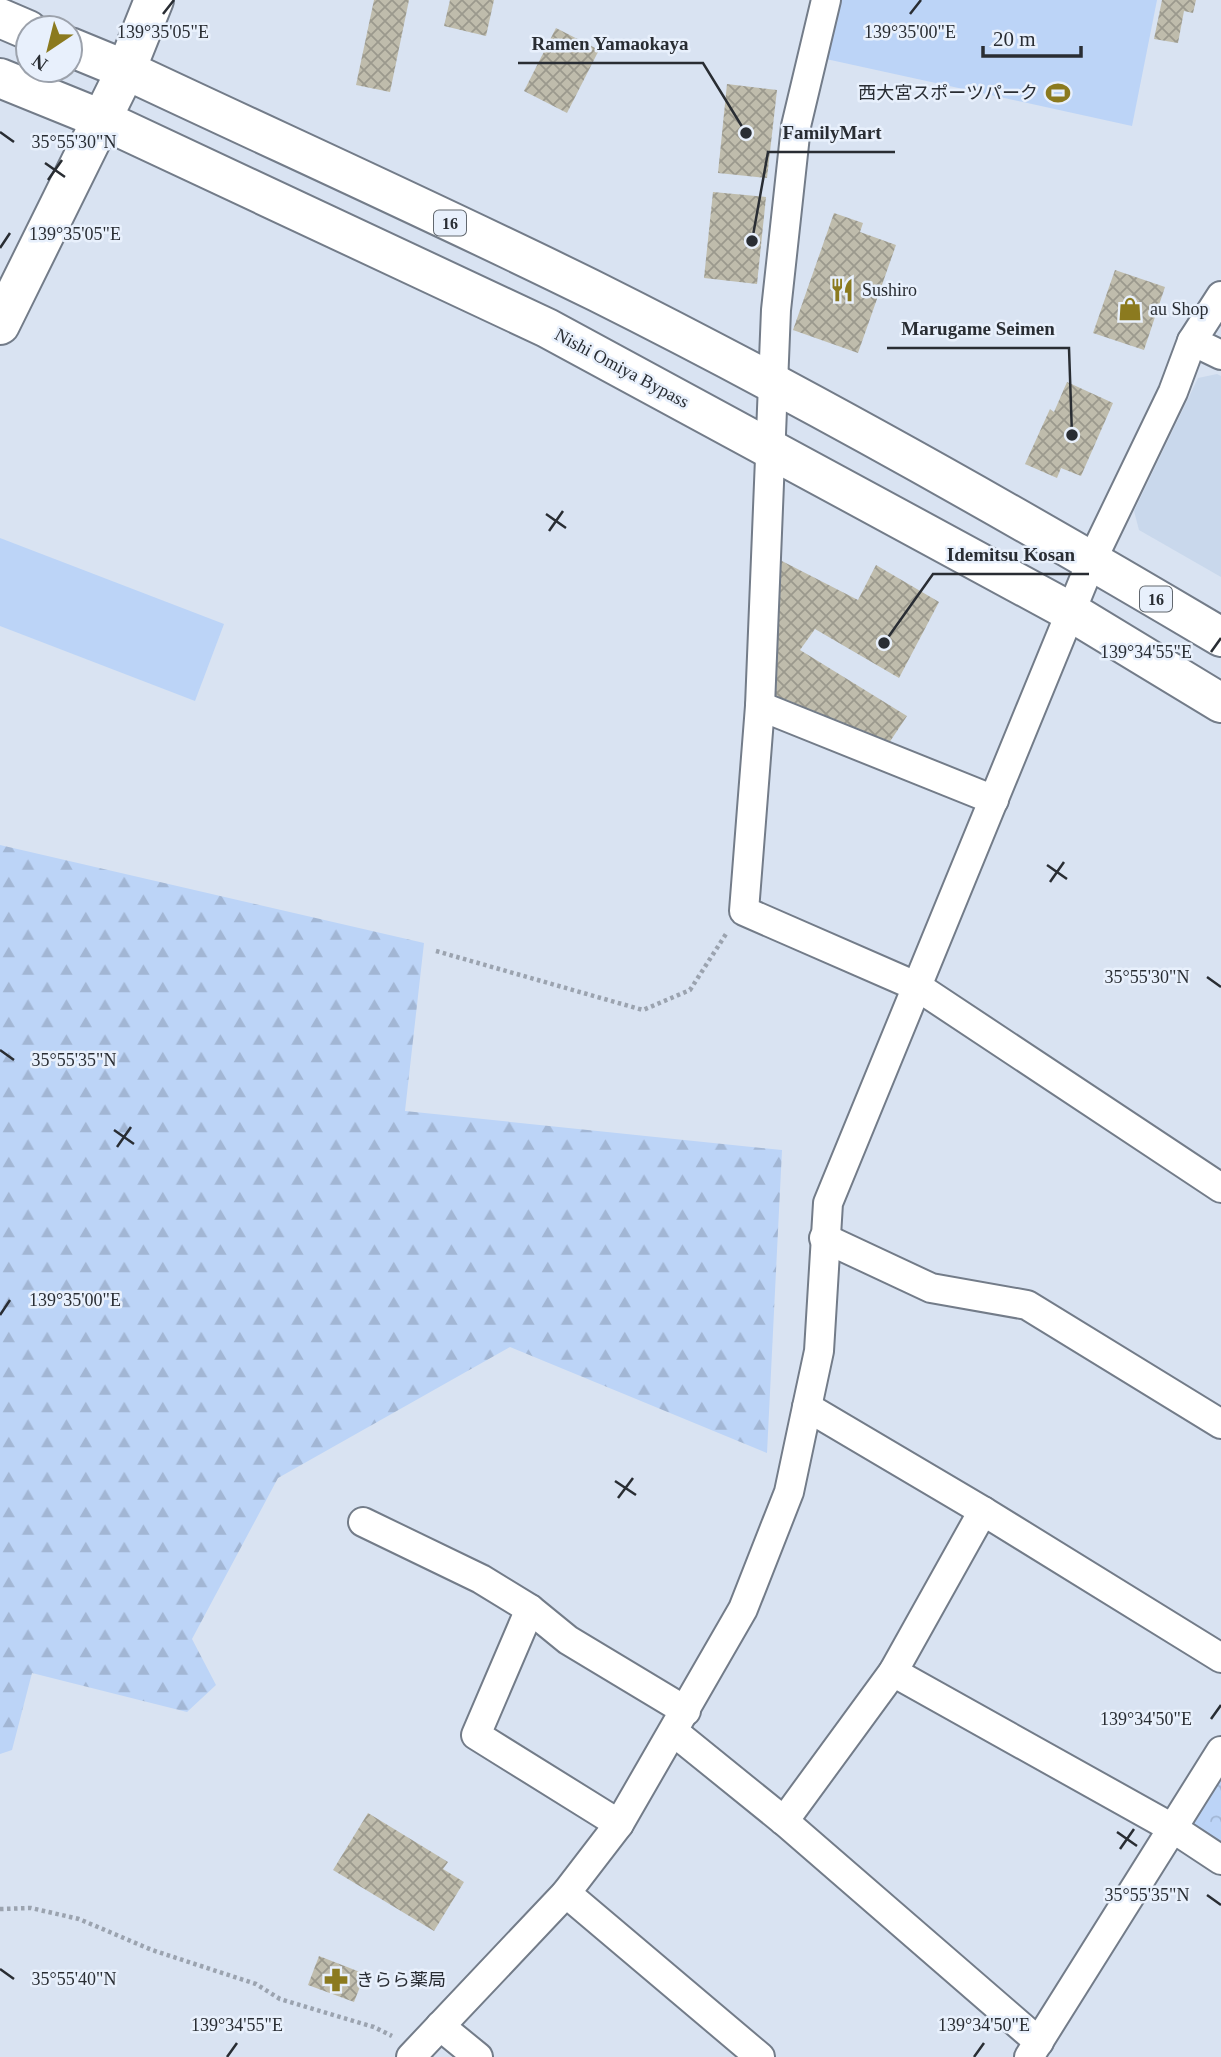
<svg xmlns="http://www.w3.org/2000/svg" width="1221" height="2057" font-family="'Times New Roman','Noto Sans JP',serif">
  <style>
    .built { fill: #c9d8ec }
    .grass { fill: #bcd4f7 }
    .forest { fill: url(#forest-firs) }
    .park { fill: url(#park-crowns) }
    .building { fill: url(#building-cross-hatch) }
    .lines { fill: none; stroke-linecap: round; stroke-linejoin: round }
    .street-casing { stroke: #737c89; stroke-width: 32 }
    .secondary-casing { stroke: #737c89; stroke-width: 42 }
    .highway-casing { stroke: #737c89; stroke-width: 42 }
    .path { stroke: #9ba3af; stroke-width: 4.5; stroke-dasharray: 3.5 3.5; stroke-linecap: butt }
    .street { stroke: #fff; stroke-width: 28 }
    .secondary { stroke: #fff; stroke-width: 38 }
    .highway { stroke: #fff; stroke-width: 38 }
    .ticks { fill: none; stroke: #292d33; stroke-width: 2.5 }
    .labels { text-anchor: middle; dominant-baseline: central; stroke-width: 5; stroke-linejoin: round; paint-order: stroke }
    .shield { fill: #e8f0fc; stroke: #62686f; stroke-width: 2 }
    .shield-label { font-size: 16px; font-weight: bold; fill: #292d33 }
    .poi-label { font-size: 18px; fill: #292d33; stroke: #e8f0fc; text-anchor: start }
    .street-label { font-size: 18px; fill: #292d33; stroke: #e8f0fc }
    .ticks-label { font-size: 18px; text-anchor: middle; fill: #292d33; stroke: #e8f0fc; stroke-width: 5; stroke-linejoin: round; paint-order: stroke }
    .leader { fill: none; stroke: #292d33; stroke-width: 2.5 }
    .callout-dot { fill: #292d33; stroke: #e8f0fc; stroke-width: 2.5 }
    .callout-label { font-size: 19px; text-anchor: middle; font-weight: bold; fill: #292d33; stroke: #e8f0fc; stroke-width: 5; stroke-linejoin: round; paint-order: stroke }
  </style>
  <defs>
    <pattern id="forest-firs" width="22" height="20" patternUnits="userSpaceOnUse" patternTransform="scale(1.75)"><rect width="22" height="20" fill="#bcd4f7"/><path d="M5 1l3.5 6h-7zM16 11l3.5 6h-7z" fill="#a2b6d4"/></pattern>
    <pattern id="park-crowns" width="20" height="18" patternUnits="userSpaceOnUse" patternTransform="scale(1.75)"><rect width="20" height="18" fill="#bcd4f7"/><path d="M2 6a3 3 0 1 1 6 0M12 15a3 3 0 1 1 6 0" fill="none" stroke="#a2b6d4"/></pattern>
    <pattern id="building-cross-hatch" width="8" height="8" patternUnits="userSpaceOnUse" patternTransform="scale(1.75)"><rect width="8" height="8" fill="#bfbcac"/><path d="M0 0l8 8M0 8l8-8" fill="none" stroke="#9b998d"/></pattern>
  </defs>
  <rect width="100%" height="100%" fill="#d9e3f2"/>
  <!-- built -->
  <path class="built" d="M1217 374 1221 376V577L1139 530 1134 511 1198 378Z"/>
  <!-- grass -->
  <g class="grass">
    <path d="M838 0H1157L1132 126 826 59Z"/>
    <path d="M0 538 224 624 195 701 0 626Z"/>
  </g>
  <!-- forest -->
  <path class="forest" d="M0 845 424 943 405 1111 782 1150 767 1453 510 1347 278 1478 192 1639 216 1685 187 1712 32 1673 12 1750 0 1754Z"/>
  <!-- park -->
  <path class="park" d="M1221 1774V1847L1188 1827Z"/>
  <!-- building -->
  <g class="building">
    <path d="M374 0H409L390 92 356 85Z"/>
    <path d="M450 0H494L486 36 444 26Z"/>
    <path d="M1162 0H1196L1193 13 1184 11 1178 43 1154 39Z"/>
    <path d="M556 28 599 50 567 113 524 91Z"/>
    <path d="M727 84 777 90 767 178 718 173Z"/>
    <path d="M713 192 766 197 757 284 704 278Z"/>
    <path d="M834 213 863 223 860 232 896 245 858 353 793 330Z"/>
    <path d="M1115 270 1165 287 1144 350 1093 333Z"/>
    <path d="M1067 382 1113 403 1081 476 1061 468 1057 478 1025 464 1050 409 1054 412Z"/>
    <path d="M776 558 858 600 876 565 939 602 899 678 815 629 800 650 907 716 887 746 776 700 769 691Z"/>
    <path d="M368 1813 448 1862 443 1869 464 1882 434 1931 333 1870Z"/>
    <path d="M319 1956 365 1974 354 2002 308 1985Z"/>
  </g>
  <g class="lines">
    <!-- street casing -->
    <g class="street-casing">
      <g id="street">
        <path d="M826 0 796 126 776 310 760 706 744 911 918 987 1221 1188"/>
        <path d="M1192 341 1221 355"/>
        <path d="M760 706 994 800"/>
        <path d="M824 1238 931 1288 1027 1305 1221 1424"/>
        <path d="M807 1407 983 1511 1221 1658"/>
        <path d="M363 1522 481 1579 530 1609 568 1640 686 1711"/>
        <path d="M530 1609 476 1735 619 1824"/>
        <path d="M893 1672 1174 1829 1221 1860"/>
        <path d="M674 1732 784 1821 1039 2042"/>
        <path d="M784 1821 893 1672 983 1511"/>
        <path d="M566 1893 760 2057"/>
        <path d="M440 2026 478 2057"/>
        <path d="M411 2057 566 1893 619 1824 743 1609 789 1492 807 1407 819 1351 828 1203 1092 560 1173 392 1192 341 1221 296"/>
        <path d="M1029 2057 1221 1751"/>
      </g>
    </g>
    <!-- secondary casing -->
    <g class="secondary-casing">
      <path id="secondary" d="M0 325 126 70 154 0"/>
    </g>
    <!-- highway casing -->
    <g class="highway-casing">
      <g id="highway">
        <path d="M0 18 28 30"/>
        <path d="M70 47 126 70C283 144 441 215 597 292 809 398 1017 516 1221 637"/>
        <path d="M0 78 101 119 547 328 1071 612 1221 703"/>
      </g>
    </g>
    <!-- path -->
    <g class="path">
      <path d="M436 951 643 1010 690 990 726 934"/>
      <path d="M0 1909 31 1908 79 1919 152 1950 256 1984 280 1999 374 2027 392 2036"/>
    </g>
    <!-- street -->
    <use href="#street" class="street"/>
    <!-- secondary -->
    <use href="#secondary" class="secondary"/>
    <!-- highway -->
    <use href="#highway" class="highway"/>
  </g>
  <!-- ticks -->
  <path class="ticks" d="M163 14 174 0M910 14 921 0M0 132 14 142M45 163 65 177M48 180 62 160M0 248 10 233M546 514 566 528M549 531 563 511M1211 652 1221 638M1047 865 1067 879M1050 882 1064 862M1207 977 1221 987M0 1050 14 1060M114 1130 134 1144M117 1147 131 1127M0 1315 10 1300M615 1481 636 1495M618 1498 633 1478M1211 1719 1221 1705M1117 1832 1137 1846M1120 1849 1134 1829M1207 1895 1221 1905M0 1969 14 1979M227 2057 237 2043M974 2057 984 2043"/>
  <!-- icons -->
  <defs>
    <g id="stadium-bare" transform="scale(1.89)"><path d="M0-5a6.5 5 0 1 0 0 10a6.5 5 0 1 0 0-10ZM-3.5-1.8h7v3.6h-7Z" fill="#8b7a1f" stroke="#e8f0fc" stroke-width="2.5" paint-order="stroke"/></g>
    <g id="restaurant-bare" transform="scale(1.89)"><path d="M-5-6h1v4h1v-4h1v4h1v-4h1v5L-1.5 .5V6h-2V.5L-5-1ZM5-6V6H3V1.5H1.5Q1.5-4 5-6Z" fill="#8b7a1f" stroke="#e8f0fc" stroke-width="2.5" paint-order="stroke"/></g>
    <g id="shop-bare" transform="scale(1.89)"><path d="M-5-2.5h2.3a2.7 3.5 0 0 1 5.4 0H5L5.5 6h-11ZM-1.5-2.5h3a1.5 2.3 0 0 0-3 0Z" fill="#8b7a1f" stroke="#e8f0fc" stroke-width="2.5" paint-order="stroke"/></g>
    <g id="pharmacy-bare" transform="scale(1.89)"><path d="M-2-6h4v4h4v4h-4v4h-4v-4h-4v-4h4Z" fill="#8b7a1f" stroke="#e8f0fc" stroke-width="2.5" paint-order="stroke"/></g>
  </defs>
  <g fill-rule="evenodd">
    <use href="#stadium-bare" x="1058" y="93"/>
    <use href="#restaurant-bare" x="842" y="290"/>
    <use href="#shop-bare" x="1130" y="309"/>
    <use href="#pharmacy-bare" x="336" y="1980"/>
  </g>
  <g class="labels">
    <!-- shield labels -->
    <g class="shield">
      <rect x="434" y="210.5" width="32" height="25" rx="5"/>
      <rect x="1140" y="586.5" width="32" height="25" rx="5"/>
    </g>
    <g class="shield-label">
      <text x="450" y="223">16</text>
      <text x="1156" y="599">16</text>
    </g>
    <!-- poi labels -->
    <g class="poi-label">
      <text x="1038" y="93" text-anchor="end">西大宮スポーツパーク</text>
      <text x="862" y="290">Sushiro</text>
      <text x="1150" y="309">au Shop</text>
      <text x="356" y="1980">きらら薬局</text>
    </g>
    <!-- street labels -->
    <g class="street-label">
      <text transform="translate(622 368) rotate(28)">Nishi Omiya Bypass</text>
    </g>
  </g>
  <g class="ticks-label">
    <text x="163" y="38">139°35'05"E</text>
    <text x="910" y="38">139°35'00"E</text>
    <text x="74" y="148">35°55'30"N</text>
    <text x="75" y="240">139°35'05"E</text>
    <text x="1146" y="658">139°34'55"E</text>
    <text x="1147" y="983">35°55'30"N</text>
    <text x="74" y="1066">35°55'35"N</text>
    <text x="75" y="1306">139°35'00"E</text>
    <text x="1146" y="1725">139°34'50"E</text>
    <text x="1147" y="1901">35°55'35"N</text>
    <text x="74" y="1985">35°55'40"N</text>
    <text x="237" y="2031">139°34'55"E</text>
    <text x="984" y="2031">139°34'50"E</text>
  </g>
  <!-- callouts -->
  <path class="leader" d="M746 133L703 63H518M752 241L768 152H895M1072 435L1069 348H887M884 643L933 574H1089"/>
  <g class="callout-dot">
    <circle cx="746" cy="133" r="7"/>
    <circle cx="752" cy="241" r="7"/>
    <circle cx="1072" cy="435" r="7"/>
    <circle cx="884" cy="643" r="7"/>
  </g>
  <g class="callout-label">
    <text x="610" y="50">Ramen Yamaokaya</text>
    <text x="832" y="139">FamilyMart</text>
    <text x="978" y="335">Marugame Seimen</text>
    <text x="1011" y="561">Idemitsu Kosan</text>
  </g>
  <!-- north arrow -->
  <g transform="translate(49 49) rotate(215)"><circle r="33" fill="#e8f0fc" stroke="#9ca2ac" stroke-width="2"/>
  <path d="M0-5L12 26L0 18L-12 26Z" fill="#8b7a1f"/>
  <text y="-10" font-size="19" font-weight="bold" text-anchor="middle" fill="#292d33">N</text>
  </g>
  <!-- scale -->
  <path d="M983 46v10h98v-10" fill="none" stroke="#292d33" stroke-width="3.5"/>
  <text x="993" y="46" font-size="21" fill="#292d33" stroke="#e8f0fc" stroke-width="5" paint-order="stroke">20 m</text>
</svg>
